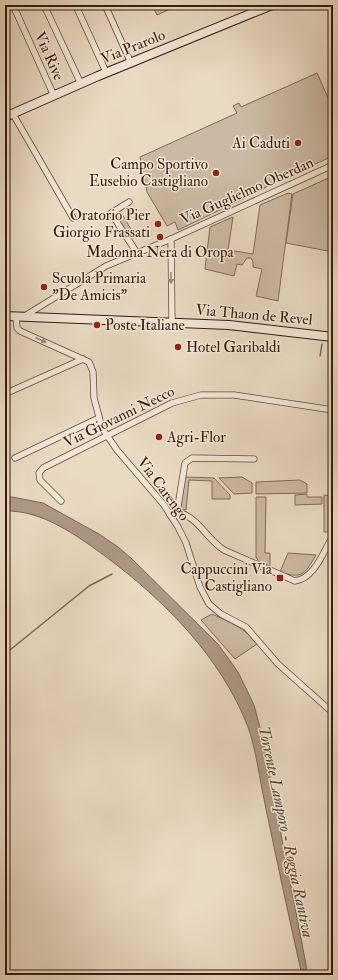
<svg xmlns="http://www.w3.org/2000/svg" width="338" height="980" font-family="'IM FELL Double Pica',serif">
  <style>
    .green { fill: #cbbaa3; stroke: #806a58 }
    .water { fill: #ac9985; stroke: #7d6755 }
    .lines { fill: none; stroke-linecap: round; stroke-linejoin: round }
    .stream { stroke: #7d6755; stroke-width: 1.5 }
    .street-casing { stroke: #634b3b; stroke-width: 7 }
    .secondary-casing { stroke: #361b0e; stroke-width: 10 }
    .street { stroke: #f1e7d7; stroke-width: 5.5 }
    .secondary { stroke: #f1e7d7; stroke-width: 8 }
    .oneway { fill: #9d8b7d }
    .poi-dot { fill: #8f2418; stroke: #f1e7d7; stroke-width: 1.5 }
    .labels { text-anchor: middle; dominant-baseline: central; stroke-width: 3; stroke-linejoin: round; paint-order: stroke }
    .street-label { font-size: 15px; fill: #361b0e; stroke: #f1e7d7 }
    .poi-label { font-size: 15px; fill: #361b0e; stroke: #f1e7d7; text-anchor: end }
    .water-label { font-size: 16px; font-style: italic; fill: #5f4738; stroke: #f1e7d7 }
  </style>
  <rect width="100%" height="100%" fill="#e9dac2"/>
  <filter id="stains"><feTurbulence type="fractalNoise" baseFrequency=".005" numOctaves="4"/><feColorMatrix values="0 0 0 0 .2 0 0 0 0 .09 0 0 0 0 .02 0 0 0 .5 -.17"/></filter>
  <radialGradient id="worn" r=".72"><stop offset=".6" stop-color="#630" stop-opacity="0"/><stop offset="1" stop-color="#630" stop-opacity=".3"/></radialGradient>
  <!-- green -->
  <g class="green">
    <path d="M152 5H179L157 15Z"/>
    <path d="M317 73 333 109V156L273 183 264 188V189L178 230 175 222 167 226 147 192 140 157 237 113 233 106 239 103 241 107Z"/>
    <path d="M333 176V252L286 243 293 194Z"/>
    <path d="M288 193 292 194 278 301 256 296 262 269 253 267V262L251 258H247L242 265 237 264 234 276 205 269 210 227 233 217 228 250 253 254 260 205Z"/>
    <path d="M119 209 132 231 126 235 113 213Z"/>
    <path d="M185 477 214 478 230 495V499H212V481L189 480 186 510 179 509Z"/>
    <path d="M242 477 252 483V493L234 494 219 478Z"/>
    <path d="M300 480 307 484V493L256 494V482Z"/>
    <path d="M307 494V497H322V504L295 505V495Z"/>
    <path d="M324 495 333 496V527L330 532H324Z"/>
    <path d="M256 497H266L265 553H270V566L259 562 256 557Z"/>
    <path d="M288 553 316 555C304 575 303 579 280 572Z"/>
    <path d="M212 614C229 622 246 628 257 644L235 659 201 620Z"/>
  </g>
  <!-- water -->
  <path class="water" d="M12 497 43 503 99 534 118 547 131 558 218 644 238 672 254 705 262 735 308 975H302C289 918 277 861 265 804 260 781 256 749 248 727 221 657 164 600 105 556 76 535 42 510 5 511V498Z"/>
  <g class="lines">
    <!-- stream -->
    <g class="stream">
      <path d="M320 356 322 344"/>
      <path d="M5 654 89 586 112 574"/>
    </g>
    <!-- street casing -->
    <g class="street-casing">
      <g id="street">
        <path d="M13 5 54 96"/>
        <path d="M44 5 81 84"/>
        <path d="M105 5 131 63"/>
        <path d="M76 6 106 72"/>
        <path d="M13 114 73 218"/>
        <path d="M129 202 111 213 137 253"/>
        <path d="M171 239 172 322"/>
        <path d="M16 317 17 328 20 331 89 362 93 372 94 398 102 428 117 450 164 505 178 527 186 543 200 587 209 604 221 614 246 627 278 664 333 713"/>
        <path d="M23 317 106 266 171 239 333 165"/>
        <path d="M9 392 83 359"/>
        <path d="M15 458 99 418"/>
        <path d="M61 501 40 480 39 473 43 468 172 403 201 395H234L333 410"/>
        <path d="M177 512 185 463 192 458 254 459"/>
        <path d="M170 515 177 512C199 517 206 539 224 550L295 581C315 578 323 552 333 536"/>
      </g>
    </g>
    <!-- secondary casing -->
    <g class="secondary-casing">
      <g id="secondary">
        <path d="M5 117 98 76 272 5"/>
        <path d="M5 316 229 325 333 337"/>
      </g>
    </g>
    <!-- street -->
    <use href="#street" class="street"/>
    <!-- secondary -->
    <use href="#secondary" class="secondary"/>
  </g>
  <!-- one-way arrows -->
  <defs><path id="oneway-solid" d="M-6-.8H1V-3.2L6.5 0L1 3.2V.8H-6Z"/></defs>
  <g class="oneway">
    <use href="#oneway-solid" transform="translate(171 278) rotate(89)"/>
    <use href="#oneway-solid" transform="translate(41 340) rotate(24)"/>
  </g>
  <!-- markers -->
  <g class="poi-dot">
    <circle cx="298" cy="143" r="4"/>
    <circle cx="216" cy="173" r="4"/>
    <circle cx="158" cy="224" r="4"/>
    <circle cx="160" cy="237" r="4"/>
    <circle cx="44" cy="287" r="4"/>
    <circle cx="97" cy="325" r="4"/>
    <circle cx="178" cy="347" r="4"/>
    <circle cx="159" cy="437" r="4"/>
    <rect x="276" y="574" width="8" height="8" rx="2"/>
  </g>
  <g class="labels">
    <!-- street labels -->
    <g class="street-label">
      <text transform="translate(133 47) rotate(-22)">Via Prarolo</text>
      <text transform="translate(49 56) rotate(66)">Via Rive</text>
      <text transform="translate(247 191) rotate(-24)">Via Guglielmo Oberdan</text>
      <text transform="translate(254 315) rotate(5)">Via Thaon de Revel</text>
      <text transform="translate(119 417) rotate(-26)">Via Giovanni Necco</text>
      <text transform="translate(163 489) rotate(53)">Via Carengo</text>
    </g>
    <!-- poi labels -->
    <g class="poi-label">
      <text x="290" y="143">Ai Caduti</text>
      <text x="208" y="164">Campo Sportivo<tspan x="208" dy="17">Eusebio Castigliano</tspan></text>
      <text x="150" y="215">Oratorio Pier<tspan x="150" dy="17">Giorgio Frassati</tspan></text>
      <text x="160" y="252" text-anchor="middle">Madonna Nera di Oropa</text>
      <text x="52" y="278" text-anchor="start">Scuola Primaria<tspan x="52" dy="17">"De Amicis"</tspan></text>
      <text x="105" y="325" text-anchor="start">Poste Italiane</text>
      <text x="186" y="347" text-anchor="start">Hotel Garibaldi</text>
      <text x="167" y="437" text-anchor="start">Agri-Flor</text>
      <text x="272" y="569">Cappuccini Via<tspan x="272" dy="17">Castigliano</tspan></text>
    </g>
    <!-- water labels -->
    <g class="water-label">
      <text transform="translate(286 832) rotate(78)">Torrente Lamporo - Roggia Rantiva</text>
    </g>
  </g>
  <!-- margin -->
  <rect width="338" height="980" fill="none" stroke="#e9dac2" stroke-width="20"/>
  <rect x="6" y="6" width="326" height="968" fill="none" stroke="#361b0e" stroke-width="2"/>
  <rect x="10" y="10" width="318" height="960" fill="none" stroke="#361b0e"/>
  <rect width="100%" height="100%" filter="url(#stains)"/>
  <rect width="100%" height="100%" fill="url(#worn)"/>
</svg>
